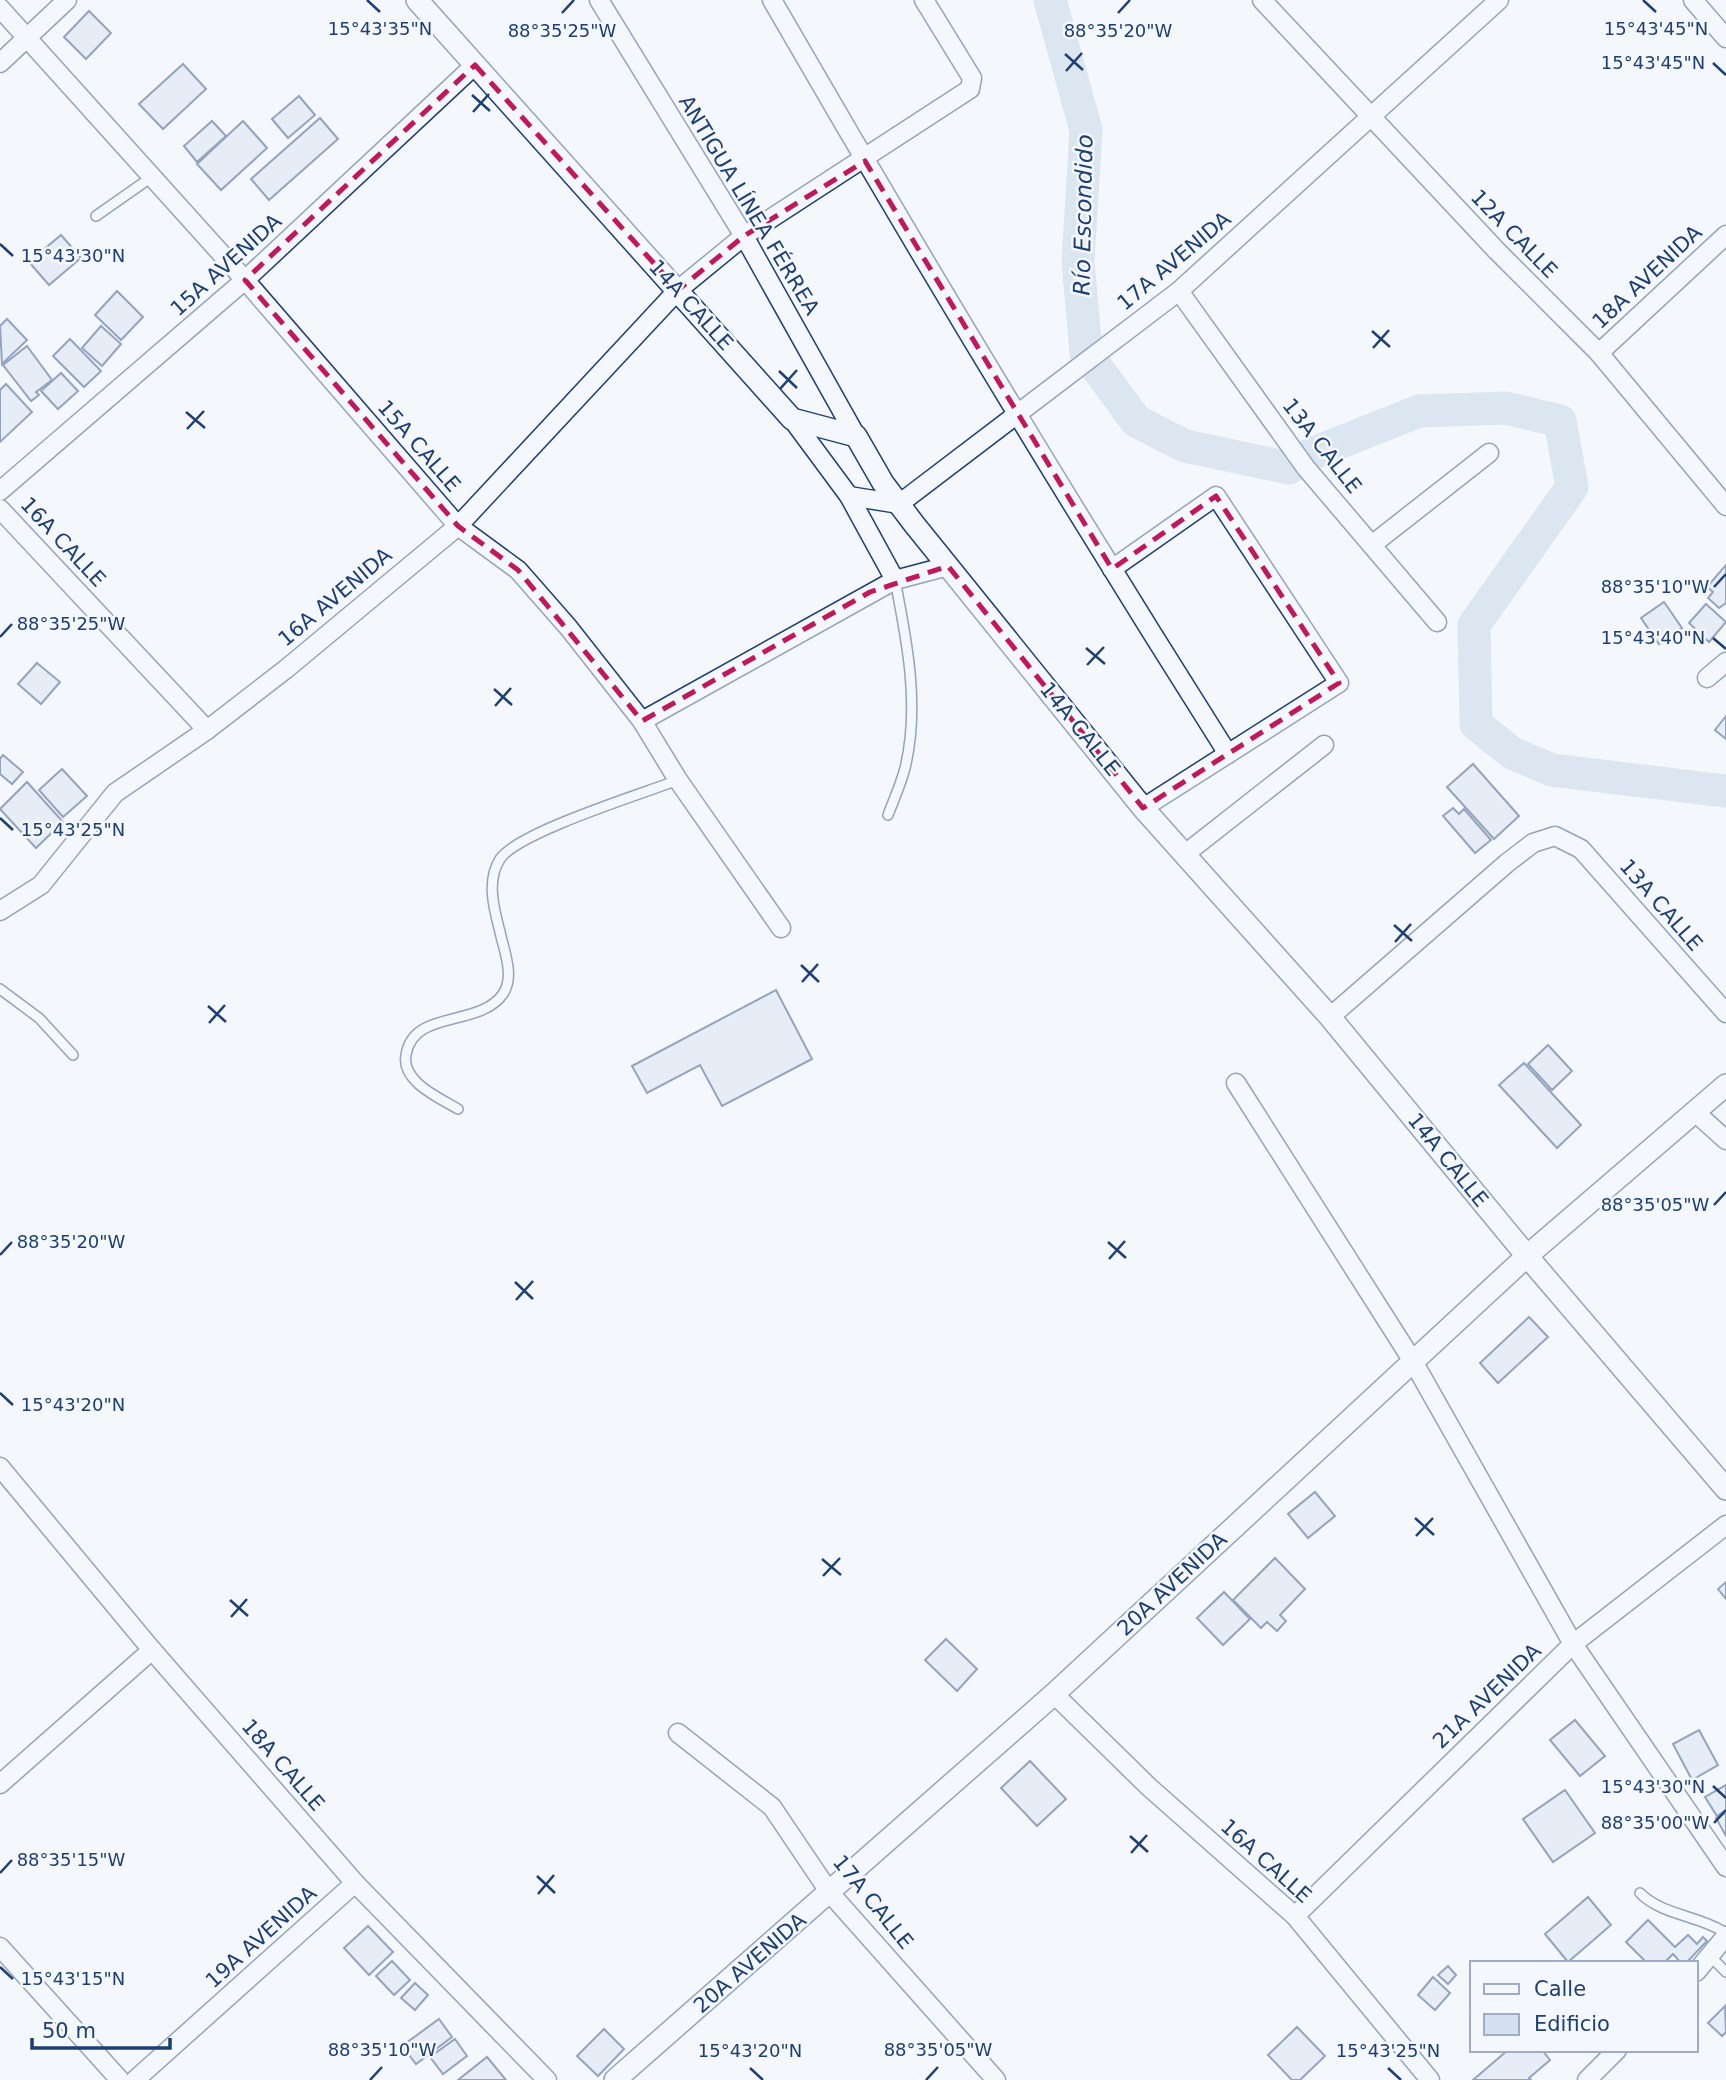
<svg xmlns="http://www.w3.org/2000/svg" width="1726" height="2080" font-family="'DejaVu Sans',sans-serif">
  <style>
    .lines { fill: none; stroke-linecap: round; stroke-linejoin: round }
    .river { stroke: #bed0e5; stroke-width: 33 }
    .building { fill: #d5e0f0; stroke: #1d3f73; stroke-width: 2 }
    .service-casing { stroke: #1d3f73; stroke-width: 12 }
    .minor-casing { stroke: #1d3f73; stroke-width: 21 }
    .tertiary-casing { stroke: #1d3f73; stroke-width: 24 }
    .service { stroke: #f4f7fb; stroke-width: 9 }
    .minor { stroke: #f4f7fb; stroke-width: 18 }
    .tertiary { stroke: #f4f7fb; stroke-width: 21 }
    .marked { fill: none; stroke: #c2185b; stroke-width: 5; stroke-dasharray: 14 9; stroke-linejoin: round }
    .ticks { fill: none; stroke: #1d3f73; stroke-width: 2.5 }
    .labels { text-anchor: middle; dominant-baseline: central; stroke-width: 5; stroke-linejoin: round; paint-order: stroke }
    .street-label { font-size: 21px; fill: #1d3f73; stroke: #f4f7fb }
    .water-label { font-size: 23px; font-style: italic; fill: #1d3f73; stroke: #f4f7fb }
    .ticks-label { font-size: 18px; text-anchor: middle; fill: #1d3f73; stroke: #f4f7fb; stroke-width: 5; stroke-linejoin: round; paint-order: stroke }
  </style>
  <rect width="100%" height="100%" fill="#f4f7fb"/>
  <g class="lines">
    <!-- river -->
    <path class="river" d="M1050 0 1086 130 1078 261 1086 353 1136 421 1185 446 1289 468 1311 454 1419 411 1506 408 1560 421 1572 487 1474 625 1476 724 1512 753 1552 770 1726 791"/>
  </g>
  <!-- building -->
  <g class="building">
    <path d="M89 11 111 33 86 59 64 37Z"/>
    <path d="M183 64 206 89 163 129 139 104Z"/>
    <path d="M299 96 315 115 288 138 272 119Z"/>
    <path d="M320 118 338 139 269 200 251 179Z"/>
    <path d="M212 121 226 136 197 162 184 146Z"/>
    <path d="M243 121 267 148 221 190 197 164Z"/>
    <path d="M61 235 81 258 49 285 29 262Z"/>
    <path d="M117 291 143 317 121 340 95 315Z"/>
    <path d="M7 319 27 340 2 364 0 326Z"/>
    <path d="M101 326 121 344 102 366 82 348Z"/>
    <path d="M70 339 101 371 84 387 53 356Z"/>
    <path d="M27 346 52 380 36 392 39 395 31 401 3 365Z"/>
    <path d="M61 373 78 391 58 409 41 391Z"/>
    <path d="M6 384 32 412 0 442V390Z"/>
    <path d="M1726 565V603L1719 608 1708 598 1713 592 1707 587Z"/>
    <path d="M1664 602 1682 628 1659 644 1641 618Z"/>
    <path d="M1706 604 1726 622 1709 642 1689 623Z"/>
    <path d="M37 663 60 682 41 704 18 684Z"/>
    <path d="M1726 716V739L1715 730Z"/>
    <path d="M3 755 23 772 12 784 0 774V759Z"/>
    <path d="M1473 764 1519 816 1494 839 1447 787Z"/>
    <path d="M62 769 87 796 63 817 39 790Z"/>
    <path d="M27 782 63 822 36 848 0 809Z"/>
    <path d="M1453 808 1459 814 1464 809 1491 840 1475 853 1443 816Z"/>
    <path d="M776 990 812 1059 722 1106 700 1065 647 1093 632 1066Z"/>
    <path d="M1548 1045 1572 1071 1552 1090 1528 1064Z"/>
    <path d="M1524 1063 1581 1125 1557 1148 1499 1085Z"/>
    <path d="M1529 1317 1548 1337 1498 1383 1480 1363Z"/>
    <path d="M1315 1492 1335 1516 1308 1538 1288 1514Z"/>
    <path d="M1275 1558 1305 1589 1280 1615 1286 1621 1277 1631 1267 1622 1261 1628 1233 1600Z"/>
    <path d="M1726 1582V1599L1718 1589Z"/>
    <path d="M1224 1592 1250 1619 1223 1645 1197 1618Z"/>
    <path d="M946 1639 977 1669 957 1691 925 1660Z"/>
    <path d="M1575 1720 1605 1756 1580 1776 1550 1740Z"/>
    <path d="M1699 1730 1718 1765 1692 1780 1673 1744Z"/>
    <path d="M1030 1761 1066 1799 1037 1826 1001 1788Z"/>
    <path d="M1726 1785V1810L1717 1816 1705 1797Z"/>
    <path d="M1565 1790 1595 1833 1553 1862 1523 1819Z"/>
    <path d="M1726 1813V1836L1716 1818Z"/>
    <path d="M1588 1897 1611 1925 1568 1962 1545 1934Z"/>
    <path d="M1648 1920 1675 1947 1688 1935 1697 1944 1703 1937 1707 1941 1686 1963H1681L1673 1954 1664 1963H1647L1626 1942Z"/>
    <path d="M368 1926 393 1952 369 1975 344 1948Z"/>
    <path d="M392 1961 410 1980 394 1995 376 1976Z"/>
    <path d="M1448 1966 1456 1975 1448 1984 1438 1975Z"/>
    <path d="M1433 1977 1450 1993 1435 2010 1418 1995Z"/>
    <path d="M415 1983 428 1995 415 2010 401 1998Z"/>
    <path d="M1725 2006 1726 2032 1722 2036 1708 2023Z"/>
    <path d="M439 2019 452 2037 416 2064 402 2046Z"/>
    <path d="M1297 2027 1325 2056 1300 2080H1292L1268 2055Z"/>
    <path d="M604 2029 624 2049 598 2076 577 2056Z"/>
    <path d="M455 2039 467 2056 443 2074 430 2057Z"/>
    <path d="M1508 2050H1542L1550 2060 1529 2078 1531 2080H1473Z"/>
    <path d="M487 2057 506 2080H458Z"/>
  </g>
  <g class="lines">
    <!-- service casing -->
    <g class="service-casing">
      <g id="service">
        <path d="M96 216 153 176"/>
        <path d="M888 815C894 799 901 784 905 768 920 707 907 641 895 580"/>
        <path d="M0 989 39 1018 73 1055"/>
        <path d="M458 1109C440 1098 401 1082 406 1055 413 1009 479 1028 503 994 515 976 504 951 500 932 494 909 486 881 500 859 518 832 642 794 678 780"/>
        <path d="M1640 1893C1663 1916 1699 1915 1726 1933"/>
        <path d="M1711 1957 1726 1972"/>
      </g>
    </g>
    <!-- minor casing -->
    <g class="minor-casing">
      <g id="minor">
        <path d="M599 0 744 236 856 436"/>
        <path d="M772 0C919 255 1071 506 1228 754"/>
        <path d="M1262 0 1496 250 1599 353 1726 506"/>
        <path d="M1693 0 1726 38"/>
        <path d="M0 8 245 280 458 526 518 570 568 627 642 721 678 780 781 928"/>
        <path d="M0 63 67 0"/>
        <path d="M1179 291 1306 468 1437 622"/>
        <path d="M1599 353 1726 235"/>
        <path d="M0 491 245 280 475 65"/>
        <path d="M849 496 899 504 1179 291 1499 0"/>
        <path d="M0 509 207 730"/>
        <path d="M1373 544 1489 453"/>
        <path d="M1112 569 1216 496 1339 683 1143 808"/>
        <path d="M895 580 948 566"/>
        <path d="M1707 678 1726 662"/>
        <path d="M642 721 895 580 849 496 792 419"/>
        <path d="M1185 854 1324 745"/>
        <path d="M0 911 41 885 115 793 207 730 286 669 458 526 678 290 744 236 970 89 972 78 924 0"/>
        <path d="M1330 1017 1507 863 1533 843 1555 836 1581 849 1726 1013"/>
        <path d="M1236 1083 1414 1363 1573 1644 1726 1867"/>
        <path d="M1696 1113 1726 1140"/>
        <path d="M0 1467 152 1650 355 1883 547 2080"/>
        <path d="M1054 1694 1149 1787 1295 1916 1430 2080"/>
        <path d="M678 1733 772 1807 830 1893 996 2080"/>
        <path d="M0 1784 152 1650"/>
        <path d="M1295 1916 1573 1644 1726 1525"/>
        <path d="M0 1947 120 2080"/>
        <path d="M1696 1972 1726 1936"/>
        <path d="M135 2080 355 1883"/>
        <path d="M1587 2080 1617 2050"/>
      </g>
    </g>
    <!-- tertiary casing -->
    <g class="tertiary-casing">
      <g id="tertiary">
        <path d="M417 0 792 419 856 436 883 483 914 524 1143 808 1330 1017 1527 1256 1726 1489"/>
        <path d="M615 2080 1054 1694 1527 1256 1726 1085"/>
      </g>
    </g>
    <!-- service -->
    <use href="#service" class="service"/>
    <!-- minor -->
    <use href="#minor" class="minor"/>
    <!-- tertiary -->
    <use href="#tertiary" class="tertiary"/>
  </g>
  <!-- marked area -->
  <path d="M0 0H1726V2080H0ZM475 65 678 290 744 236 865 161 1112 569 1216 496 1339 683 1143 808 948 566 870 592 642 721 518 570 458 526 245 280Z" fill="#f4f7fb" fill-opacity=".55" fill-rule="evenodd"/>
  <path class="marked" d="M475 65 678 290 744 236 865 161 1112 569 1216 496 1339 683 1143 808 948 566 870 592 642 721 518 570 458 526 245 280Z"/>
  <!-- ticks -->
  <path class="ticks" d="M367 0 380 12M1643 0 1656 12M562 13 574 0M1118 13 1130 0M1065 54 1083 70M1713 63 1726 75M1066 71 1082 53M472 95 490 111M473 112 489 94M0 244 13 256M1372 331 1390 347M1373 348 1389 330M779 371 797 388M780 389 797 370M186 412 205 428M187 429 204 411M1714 587 1726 574M0 637 12 624M1713 638 1726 649M1086 648 1105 664M1087 665 1104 647M494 689 512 705M495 706 511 688M0 818 13 830M1394 925 1412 941M1395 942 1411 924M801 965 819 982M802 982 818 964M208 1006 226 1022M209 1023 225 1005M1714 1205 1726 1192M1108 1242 1126 1258M0 1255 12 1242M1109 1259 1125 1241M515 1282 533 1299M516 1300 533 1281M0 1393 13 1405M1415 1518 1434 1535M1416 1536 1433 1518M822 1559 841 1575M823 1576 840 1558M230 1600 248 1616M231 1617 247 1599M1713 1786 1726 1798M1714 1823 1726 1810M1130 1836 1148 1852M1131 1853 1147 1835M0 1873 12 1860M537 1876 555 1893M538 1894 554 1875M0 1967 13 1979M750 2068 763 2080M1388 2068 1401 2080M370 2080 382 2067M926 2080 938 2067"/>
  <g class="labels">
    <!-- street labels -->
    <g class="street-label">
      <text transform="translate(749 205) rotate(59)">ANTIGUA LÍNEA FÉRREA</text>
      <text transform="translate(1514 234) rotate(46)">12A CALLE</text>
      <text transform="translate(1174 261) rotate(-40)">17A AVENIDA</text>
      <text transform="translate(226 265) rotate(-42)">15A AVENIDA</text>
      <text transform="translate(1647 277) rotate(-43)">18A AVENIDA</text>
      <text transform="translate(691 305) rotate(48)">14A CALLE</text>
      <text transform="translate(419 446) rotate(49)">15A CALLE</text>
      <text transform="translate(1322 446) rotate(52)">13A CALLE</text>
      <text transform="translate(63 542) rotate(47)">16A CALLE</text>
      <text transform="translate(335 597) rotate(-40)">16A AVENIDA</text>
      <text transform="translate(1080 729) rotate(51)">14A CALLE</text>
      <text transform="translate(1661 905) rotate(49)">13A CALLE</text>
      <text transform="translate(1448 1160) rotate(51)">14A CALLE</text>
      <text transform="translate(1172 1584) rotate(-43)">20A AVENIDA</text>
      <text transform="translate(1487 1696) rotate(-44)">21A AVENIDA</text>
      <text transform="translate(283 1765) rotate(49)">18A CALLE</text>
      <text transform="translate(1266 1861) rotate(42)">16A CALLE</text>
      <text transform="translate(873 1902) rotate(51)">17A CALLE</text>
      <text transform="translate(261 1937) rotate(-42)">19A AVENIDA</text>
      <text transform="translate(750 1963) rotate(-41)">20A AVENIDA</text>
    </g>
    <!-- water labels -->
    <g class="water-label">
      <text transform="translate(1083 215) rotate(-89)">Río Escondido</text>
    </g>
  </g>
  <g class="ticks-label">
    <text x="1656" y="35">15°43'45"N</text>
    <text x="380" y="35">15°43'35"N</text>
    <text x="562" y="37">88°35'25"W</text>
    <text x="1118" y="37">88°35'20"W</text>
    <text x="1653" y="69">15°43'45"N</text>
    <text x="73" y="262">15°43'30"N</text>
    <text x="1655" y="593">88°35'10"W</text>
    <text x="71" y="630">88°35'25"W</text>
    <text x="1653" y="644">15°43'40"N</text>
    <text x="73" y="836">15°43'25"N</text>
    <text x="1655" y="1211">88°35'05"W</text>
    <text x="71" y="1248">88°35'20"W</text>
    <text x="73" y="1411">15°43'20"N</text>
    <text x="1653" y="1793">15°43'30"N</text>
    <text x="1655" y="1829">88°35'00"W</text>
    <text x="71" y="1866">88°35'15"W</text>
    <text x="73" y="1985">15°43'15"N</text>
    <text x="382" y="2056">88°35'10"W</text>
    <text x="938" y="2056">88°35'05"W</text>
    <text x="750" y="2057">15°43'20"N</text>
    <text x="1388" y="2057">15°43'25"N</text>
  </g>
  <!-- legend -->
  <rect x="1470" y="1961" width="228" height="91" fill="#f4f7fb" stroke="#9eadc5" stroke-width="2"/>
  <rect x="1484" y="1984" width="35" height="10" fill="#f4f7fb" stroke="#9eadc5" stroke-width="2"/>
  <text x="1534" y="1996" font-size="21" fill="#1d3f73">Calle</text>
  <rect x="1484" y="2014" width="35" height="21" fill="#d5e0f0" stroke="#9eadc5" stroke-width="2"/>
  <text x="1534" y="2031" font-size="21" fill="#1d3f73">Edificio</text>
  <!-- scale -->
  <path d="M32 2038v10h138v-10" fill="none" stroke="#1d3f73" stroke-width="3.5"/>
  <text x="42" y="2038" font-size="21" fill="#1d3f73" stroke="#f4f7fb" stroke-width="5" paint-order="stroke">50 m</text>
</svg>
